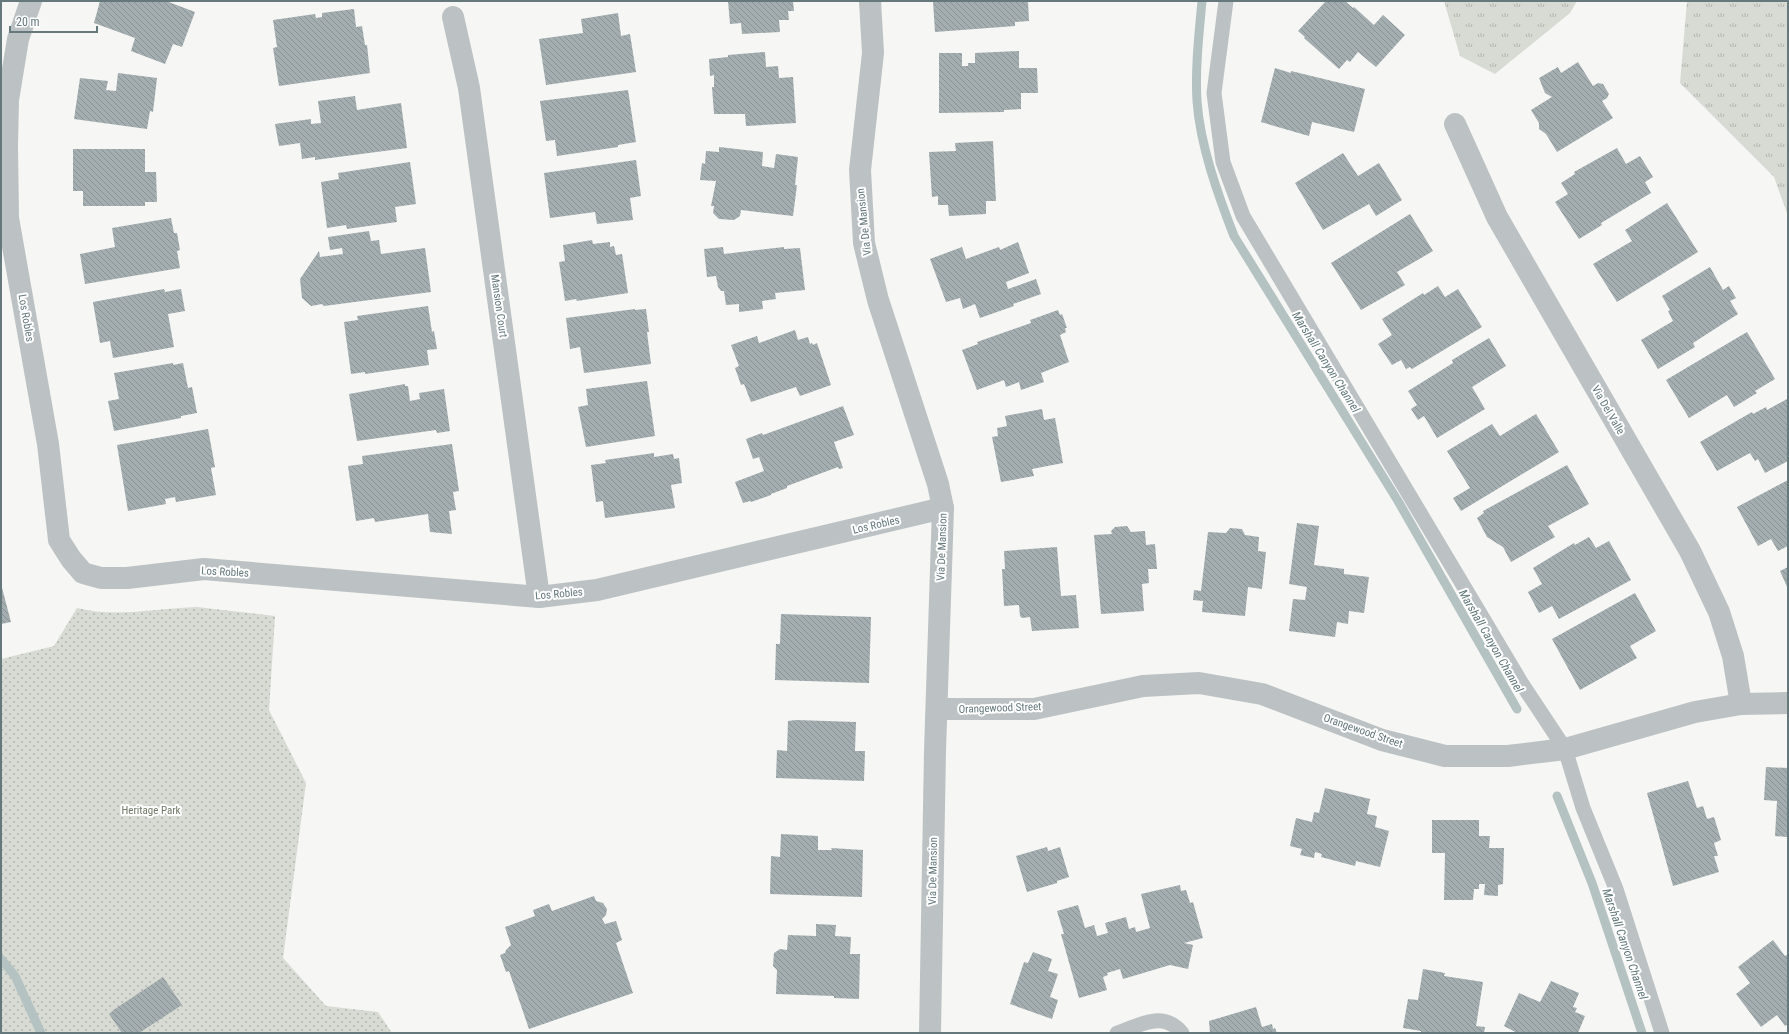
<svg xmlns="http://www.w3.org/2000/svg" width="1789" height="1034" font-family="'Roboto Condensed',sans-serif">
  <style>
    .grass { fill: url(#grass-tufts) }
    .park { fill: url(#park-dots) }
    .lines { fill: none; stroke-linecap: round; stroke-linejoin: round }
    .stream { stroke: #b4c2c2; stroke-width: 9 }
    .building { fill: url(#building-back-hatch) }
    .service { stroke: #bcc2c3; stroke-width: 15 }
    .minor { stroke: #bcc2c3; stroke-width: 22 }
    .labels { text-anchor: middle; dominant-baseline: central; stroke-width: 4; stroke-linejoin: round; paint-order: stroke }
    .street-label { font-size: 11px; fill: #65787b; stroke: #fff }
    .park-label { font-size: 11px; fill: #707967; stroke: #fff }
    .water-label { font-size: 12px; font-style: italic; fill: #607676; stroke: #fff }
  </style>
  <defs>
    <pattern id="grass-tufts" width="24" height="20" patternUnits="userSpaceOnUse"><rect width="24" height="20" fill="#d8dbd3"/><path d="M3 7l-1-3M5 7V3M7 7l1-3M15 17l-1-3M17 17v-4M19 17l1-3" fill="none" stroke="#b3b6b0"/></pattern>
    <pattern id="park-dots" width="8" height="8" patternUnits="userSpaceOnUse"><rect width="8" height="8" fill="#d8dbd3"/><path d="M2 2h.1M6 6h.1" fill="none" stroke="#b3b6b0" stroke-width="1.8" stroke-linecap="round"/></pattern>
    <pattern id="building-back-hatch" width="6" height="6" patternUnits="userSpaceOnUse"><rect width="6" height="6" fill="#a4aeb0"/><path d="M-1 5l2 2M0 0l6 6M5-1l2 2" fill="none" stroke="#899294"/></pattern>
  </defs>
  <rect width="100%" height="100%" fill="#f6f6f4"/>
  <!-- grass -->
  <g class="grass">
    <path d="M1444 1H1577L1570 13 1495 74 1460 56Z"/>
    <path d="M1687 1H1788V216L1774 177 1680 83Z"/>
  </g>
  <!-- park -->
  <path class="park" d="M197 607 275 616 269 710 306 783 283 958 326 1006 378 1012 392 1033H1V659L54 646 77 608C116 618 157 608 197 607Z"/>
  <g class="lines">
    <!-- stream -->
    <g class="stream">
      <path d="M1202 1C1199 34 1195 68 1197 101 1200 145 1218 195 1234 236L1398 501 1517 709"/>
      <path d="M1557 796 1592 883 1642 1033"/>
      <path d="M1 959 15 976 41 1033"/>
    </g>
  </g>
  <!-- building -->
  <g class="building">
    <path d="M100 1H166L195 12 182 47 173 44 165 64 131 51 135 38 94 23Z"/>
    <path d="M728 1H793L794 11H788L789 20H779L780 32 742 34 741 23 730 24Z"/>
    <path d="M933 1H1028L1029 21 1015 22V26L935 32Z"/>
    <path d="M1326 1H1345L1353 8 1354 7 1374 25 1383 15 1405 35 1376 67 1358 52 1350 62 1347 60 1339 69 1304 38 1305 37 1298 31Z"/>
    <path d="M354 9 356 27 362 26 365 45H367L370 73 279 86 273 48 277 47 273 20 315 14 316 18 322 17V13Z"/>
    <path d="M618 13 621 36 630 34 636 72 546 85 539 39 583 33 581 19Z"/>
    <path d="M1019 51V68H1037L1038 93H1021V109L1004 110V112L939 113V53H962V66H968V63H975V53Z"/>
    <path d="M765 52 766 67 778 66 779 78 793 77 796 123 746 126 745 114H714L712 87H714V75L710 76 709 59 728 57V55Z"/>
    <path d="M1578 62 1593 86 1598 83 1603 84 1609 94 1607 98 1602 101 1613 118 1557 152 1546 134 1539 129V123L1531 110 1552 97 1545 93 1539 78 1558 67 1561 73Z"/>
    <path d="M1275 68 1291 73V71L1365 89 1354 132 1312 122 1309 136 1261 122Z"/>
    <path d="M118 73 157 78 153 112 150 111 147 129 74 119 80 78 108 81 106 90 116 91Z"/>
    <path d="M628 90 636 142 618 145V147L557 156 555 140 546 141 540 101Z"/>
    <path d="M355 96 357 110 401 103 407 148 315 160V157L302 159 300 143 279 146 275 124 311 119V124L321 123 318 101Z"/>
    <path d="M993 141 996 201H986V214L949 216 948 205H938V196L932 197 929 152 956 151 955 143Z"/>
    <path d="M719 147 763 152 762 166 774 168 776 154 798 157 795 185H797L793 216 741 210 740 216 734 220 719 219 713 213 714 206H711L716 181 700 180 702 163 705 164 706 151 719 152Z"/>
    <path d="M1617 148 1626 164 1640 156 1653 177 1645 182 1651 193 1601 223 1602 225 1579 239 1555 202 1568 194 1561 183 1575 174 1574 172Z"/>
    <path d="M73 149H145V172H156L157 202H145V206H83V191H73Z"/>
    <path d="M1343 153 1358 176 1379 163 1402 200 1376 216 1369 204 1323 230 1295 183Z"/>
    <path d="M636 160 641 196 630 198 633 220 597 224 595 212 550 218 544 173Z"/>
    <path d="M410 162 416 204 395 207 397 222 347 229 346 225 327 228 321 182 339 179 338 173Z"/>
    <path d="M1667 203 1698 252 1617 302 1593 264 1632 241 1625 230Z"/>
    <path d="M1410 214 1433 251 1397 272 1405 285 1361 310 1331 263Z"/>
    <path d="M171 218 174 233H177L180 250 177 251 180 268 85 284 80 254 115 247 112 228Z"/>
    <path d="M369 231 371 241 379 240 381 254 425 248 431 292 324 306 322 304 311 306 302 298 300 279 319 251 320 257 343 254 342 248 330 250 328 237Z"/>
    <path d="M592 240 593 244 610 242V247L614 246 616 255 622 254 628 293 577 301 576 299 565 301 559 262 565 261 563 245Z"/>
    <path d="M1018 242 1029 273 1006 282 1008 289 1036 279 1041 294 1013 304 1014 306 980 318 975 304 963 309 960 298 946 302 930 259 962 247 966 259 999 247 1000 250Z"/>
    <path d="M723 247 724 254 784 247V249L800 248 805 290 775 293 776 299 762 301 763 309 739 312V304L726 305 724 291H721L718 287 716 276 707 277 704 249Z"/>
    <path d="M1710 267 1723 290 1729 286 1736 298 1730 301 1738 314 1693 343 1695 347 1658 369 1641 340 1673 321 1668 311 1670 310 1662 296Z"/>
    <path d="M1438 286 1445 297 1458 289 1482 327 1412 369 1410 367 1406 369 1401 360 1392 365 1378 344 1392 335 1382 319 1423 293 1424 295Z"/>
    <path d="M164 289 165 292 181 289 185 311 168 314 174 347 113 358 110 341 100 343 93 302Z"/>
    <path d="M428 306 432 332 434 331 437 349 427 350 429 365 365 374V372L351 374 344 322 358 320 357 316Z"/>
    <path d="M635 309V310L646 309 649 332H647L651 364 584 373 580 347 570 349 566 318Z"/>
    <path d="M1058 310 1060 315 1062 314 1067 328H1065L1066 332 1060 335 1069 362 1041 373 1044 382 1021 390 1019 382 1006 387 1004 380 977 390 962 350 978 344 977 342 1031 323 1030 320Z"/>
    <path d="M795 330 798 340 808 337 810 344 812 343 813 345 817 343 831 385 800 396 796 387 751 402 744 384 741 385 735 368 739 366 731 345 757 336 759 343Z"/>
    <path d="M1747 332 1775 379 1755 391 1757 393 1734 407 1727 395 1689 418 1666 380Z"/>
    <path d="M1489 338 1506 366 1472 387 1485 409 1437 438 1424 416 1418 420 1411 409 1417 405 1408 391 1453 363 1452 360Z"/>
    <path d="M173 363V365L183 363 188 388 192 387 197 413 181 416V418L114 431 108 401 119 399 114 373Z"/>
    <path d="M647 381 655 436 586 447 578 407 588 405 586 389Z"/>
    <path d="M405 384V386H408L410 401 420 399 419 393 444 389 450 431 437 433 436 430 357 441 349 394Z"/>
    <path d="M1787 399 1788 401V461L1765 473 1758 459 1755 461 1750 453 1717 471 1700 442 1752 412 1753 414 1766 407 1767 410Z"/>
    <path d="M843 406 854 435 834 442 843 468 839 469 838 467 787 486V488L771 494V495L751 502 750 501 743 503 735 482 764 471 759 457 753 459 746 439 762 433 763 435Z"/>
    <path d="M1042 409 1044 420 1055 418 1063 463 1032 469 1034 476 1001 482 992 437 998 436 997 428 1007 426 1005 416Z"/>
    <path d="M1536 414 1559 452 1461 511 1453 498 1470 488 1447 451 1492 424 1500 436Z"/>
    <path d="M208 429 215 467 211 468 216 495 176 502 175 497 165 499 166 504 128 511 117 445Z"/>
    <path d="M452 444 459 491 453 492 456 510 449 511 452 534 430 532 428 514 375 522 374 518 356 521 348 466 363 464 362 456Z"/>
    <path d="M654 453V457L673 454 674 459 679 458 682 483 671 485 675 508 605 518 603 501 596 502 591 465 606 463 605 460Z"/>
    <path d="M1567 465 1589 504 1548 526 1555 537 1511 562 1503 547 1487 537 1477 518 1484 513 1483 511Z"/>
    <path d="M1788 480V546L1778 551 1771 539 1758 546 1737 507Z"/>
    <path d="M1297 523 1319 526 1314 565 1344 569V574L1369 577 1364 613 1349 611 1348 624 1337 622 1335 637 1289 631 1293 599 1305 600 1307 587 1289 584Z"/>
    <path d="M1127 526 1131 532 1145 531 1146 545 1155 544 1157 569H1148L1149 583 1142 584 1144 611 1101 614 1094 535 1112 534 1111 531 1115 527Z"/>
    <path d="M1230 528 1242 529 1245 535 1259 537 1258 551 1266 552 1262 589 1248 587 1245 616 1202 612 1203 601 1193 600 1194 590 1201 591 1208 532 1226 533Z"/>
    <path d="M1589 537 1596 548 1609 541 1631 580 1559 619 1552 606 1539 613 1528 592 1542 584 1533 568 1574 543 1575 545Z"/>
    <path d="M1057 547 1061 596 1076 595 1079 628 1032 631 1030 617 1022 618 1020 616 1019 605 1004 606 1002 569H1005L1004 551Z"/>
    <path d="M1788 567V589L1780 571Z"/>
    <path d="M1 584 11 622 1 624Z"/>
    <path d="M1635 593 1656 631 1630 646 1637 658 1580 690 1552 639Z"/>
    <path d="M781 614 871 617 869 683 775 680 776 644H780Z"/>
    <path d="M796 720 856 722 855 751H865L864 781 776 778 777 750 787 751 788 721Z"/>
    <path d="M1766 767 1788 768V837L1775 836 1777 801 1764 800Z"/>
    <path d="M1688 781 1697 808 1703 806 1707 819 1714 817 1721 840 1714 843 1718 856H1714L1719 872 1673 886 1647 793Z"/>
    <path d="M1325 788 1370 799 1367 814 1377 816 1375 827 1389 831 1380 867 1356 861 1355 866 1321 857 1322 854 1315 852 1314 858 1300 855 1302 849 1290 846 1296 818 1312 822 1314 812 1319 813Z"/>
    <path d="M1432 820H1479V836H1490L1489 848H1504L1503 884 1498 885V896L1484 895 1485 884H1479V889H1474L1473 900H1444L1445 853H1432Z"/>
    <path d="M781 834 818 836V850H832L831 848 863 850 862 897 770 894 771 856 780 857Z"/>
    <path d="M1047 847 1048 851 1060 847 1069 877 1057 881V883L1027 892 1016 856Z"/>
    <path d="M1180 885 1181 891 1186 890 1190 903 1193 902 1203 938 1184 943 1193 945 1188 969 1170 965 1123 979 1120 969 1107 973 1108 975 1103 977 1107 990 1079 998 1061 934H1064L1057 911 1078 905 1085 928 1094 925 1097 936 1108 933 1105 923 1126 917 1129 929 1135 927 1136 932 1150 928 1141 894Z"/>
    <path d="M594 896 596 901 603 903 607 909 606 915 602 919 605 924 616 921 622 940 616 943 633 993 529 1029 509 971 506 972 500 955 505 953 506 950 511 945 505 927 535 916 533 910 549 904 552 911Z"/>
    <path d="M816 924 836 925 835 936 851 937 850 954H860L859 999 834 998V996L776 994 777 970 773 966 774 953 780 949 787 950 788 935 816 936Z"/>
    <path d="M1773 940 1785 956 1788 954V1024L1785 1026 1777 1015 1761 1027 1736 994 1750 983 1738 967Z"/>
    <path d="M1033 952 1052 959 1048 971 1058 974 1050 997 1058 1000 1052 1019 1010 1004 1024 962 1028 963Z"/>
    <path d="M1423 969 1445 973 1444 976 1483 982 1476 1026 1485 1027 1484 1033H1421V1031L1403 1028 1408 999 1418 1000Z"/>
    <path d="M163 977 182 1005 139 1033H122L109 1014 115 1009Z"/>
    <path d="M1551 981 1579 993 1573 1007 1577 1008 1575 1012 1585 1016 1578 1033H1517L1504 1026 1519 993 1540 1002Z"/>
    <path d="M1256 1007 1262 1027 1272 1024 1273 1029 1275 1028 1277 1033H1210L1209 1021Z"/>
  </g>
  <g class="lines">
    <!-- service -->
    <g class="service">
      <path d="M1226 1 1214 93 1223 162 1243 216 1522 684 1565 749 1583 808 1616 889 1662 1033"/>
      <path d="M1117 1033C1141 1025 1163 1010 1182 1033"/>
    </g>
    <!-- minor -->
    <g class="minor">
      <path d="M31 1 18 39 8 100 7 145 8 218 48 444 59 540 71 559 83 573 101 578H127L204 569 539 597 597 590 943 508"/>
      <path d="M870 1 873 53 860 170 864 243 878 300 938 484 943 508 935 751 930 1033"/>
      <path d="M453 17 469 88 539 597"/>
      <path d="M1455 124 1497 217 1690 551 1719 612 1733 656 1741 704"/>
      <path d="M937 709H1034L1143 686 1199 683 1262 694 1382 740 1445 756H1508L1565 749 1695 712 1741 704 1788 703"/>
    </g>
  </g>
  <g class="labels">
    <!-- street labels -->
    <g class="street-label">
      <text transform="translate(864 222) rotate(-96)">Via De Mansion</text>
      <text transform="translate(499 306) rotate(82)">Mansion Court</text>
      <text transform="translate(26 318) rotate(80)">Los Robles</text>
      <text transform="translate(1608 410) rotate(60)">Via Del Valle</text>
      <text transform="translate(876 525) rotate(-13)">Los Robles</text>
      <text transform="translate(942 547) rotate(-88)">Via De Mansion</text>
      <text transform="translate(225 572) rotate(3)">Los Robles</text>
      <text transform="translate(559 594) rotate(-5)">Los Robles</text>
      <text transform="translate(1000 708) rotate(-2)">Orangewood Street</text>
      <text transform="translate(1363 731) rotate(19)">Orangewood Street</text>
      <text transform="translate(933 871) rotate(-89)">Via De Mansion</text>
    </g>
    <!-- park labels -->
    <g class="park-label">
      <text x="151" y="810">Heritage Park</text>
    </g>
    <!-- water labels -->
    <g class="water-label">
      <text transform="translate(1326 362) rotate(58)">Marshall Canyon Channel</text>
      <text transform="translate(1491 641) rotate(60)">Marshall Canyon Channel</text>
      <text transform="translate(1625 944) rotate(71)">Marshall Canyon Channel</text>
    </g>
  </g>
  <!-- border -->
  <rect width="1789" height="1034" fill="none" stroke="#65787b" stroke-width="4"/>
  <!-- scale -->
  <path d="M10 26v6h87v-6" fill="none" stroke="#65787b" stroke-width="2"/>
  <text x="16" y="26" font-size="12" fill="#65787b" stroke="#ffffff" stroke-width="3" paint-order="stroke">20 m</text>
</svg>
